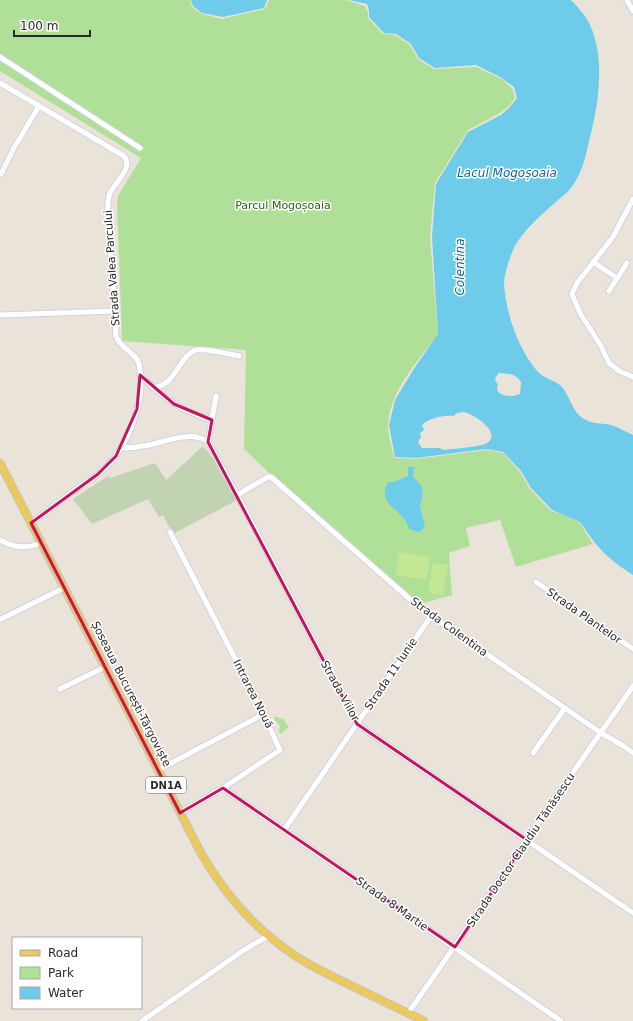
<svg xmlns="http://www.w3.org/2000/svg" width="633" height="1021" font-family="'DejaVu Sans',sans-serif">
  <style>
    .green { fill: #b0e097 }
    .cemetery { fill: #c2d3b1 }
    .pitch { fill: #c4e793 }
    .water { fill: #6ecbea; fill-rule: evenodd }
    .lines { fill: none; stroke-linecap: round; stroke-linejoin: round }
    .minor-casing { stroke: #cfd2e1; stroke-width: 7 }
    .major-casing { stroke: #c3c3c3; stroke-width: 9 }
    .minor { stroke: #fff; stroke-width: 5 }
    .major { stroke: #ecc95d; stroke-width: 7 }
    .marked { fill: none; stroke: #c2185b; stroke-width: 3; stroke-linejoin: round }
    .labels { text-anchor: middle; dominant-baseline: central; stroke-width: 3; stroke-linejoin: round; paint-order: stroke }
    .shield { fill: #fff; stroke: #686868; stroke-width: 1 }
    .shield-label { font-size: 10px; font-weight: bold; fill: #282828 }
    .park-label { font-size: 11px; fill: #2b611b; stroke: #fff }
    .street-label { font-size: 11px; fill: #282828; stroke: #fff }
    .water-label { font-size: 12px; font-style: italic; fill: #116793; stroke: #fff }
  </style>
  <rect width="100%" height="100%" fill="#eae3da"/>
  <!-- green -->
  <g class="green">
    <path d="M0 0H190L192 7 202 14 222 19 265 9 269 0H346L365 6 368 12V18L383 34 395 35 410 45 418 59 434 69 476 67 500 78 512 88 515 98 508 107 500 113 468 130 435 183 430 237 438 335C418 360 390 391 388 425 388 435 392 448 394 458L416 459 486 450 503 453 520 472 530 489 551 511 565 515 580 523 593 544 516 567 500 520 466 528 470 546 449 553 452 595 420 604 268 472 244 449 246 350 122 341 117 202 119 194 141 158 0 71Z"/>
    <path d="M275 716 284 720 289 727 281 734 279 732 280 726 274 719Z"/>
  </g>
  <!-- cemetery -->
  <path class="cemetery" d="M203 446 212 457 237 500 173 534 163 515 159 517 148 499 92 524 73 499 108 476 110 478 155 463 166 480Z"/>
  <!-- pitch -->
  <g class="pitch">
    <path d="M399 552 430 557 426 580 396 575Z"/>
    <path d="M433 563 448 565 443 595 428 593Z"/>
  </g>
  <!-- water -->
  <g class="water">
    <path d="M191 0H267L264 8 223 17 202 13 193 6Z"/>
    <path d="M349 0H571C577 6 584 14 588 21 606 54 599 103 590 137 586 154 583 171 573 185 569 192 561 197 556 202 542 214 526 228 516 244 511 253 504 274 504 284 506 314 518 348 537 371 544 379 556 380 562 387 570 397 573 413 584 419 592 424 602 423 611 425 618 427 626 432 633 435V575L618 565 605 554 595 543 580 522 552 510 531 488 521 471 503 452 486 449 416 458 395 457 389 425 395 400 415 367 438 334 432 237 436 184 468 132 501 115 509 108 517 98 514 87 500 77 476 65 435 68 419 58 411 44 396 34 384 33 369 17V11L367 4ZM499 373C508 374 515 373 521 382L520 394C513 397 504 397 498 392L497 387 498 384 496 382 495 378ZM463 412C473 413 505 434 485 444 479 447 451 449 444 450L439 448H422L418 442 421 437 420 433 423 431 424 429 422 426C426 418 446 415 454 416L457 413Z"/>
    <path d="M408 467H414L413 477 421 485 423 493 420 506 425 526 422 530 418 532 409 529C408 526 407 522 405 520 397 508 377 502 388 482H394L408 476Z"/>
  </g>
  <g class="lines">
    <!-- minor casing -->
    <g class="minor-casing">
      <g id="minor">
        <path d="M627 0 633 11"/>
        <path d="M0 57 140 148"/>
        <path d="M0 83 124 156C134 168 115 182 110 193 108 198 108 204 108 209L116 336C120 349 136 352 139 364 147 397 129 445 105 468 96 477 85 483 75 490 60 501 46 512 31 523"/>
        <path d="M1 174 14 148 39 106"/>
        <path d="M633 199 613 237 577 283 572 294 580 313 601 346 609 363 619 371 633 377"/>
        <path d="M593 262 617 278"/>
        <path d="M609 291 627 263"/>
        <path d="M0 315 115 311"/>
        <path d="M140 375C165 399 179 410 212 420"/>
        <path d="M153 388C174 384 175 368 188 355 191 353 192 351 196 350 205 348 229 354 239 356"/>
        <path d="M208 442 216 396"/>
        <path d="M121 448C131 448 140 447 149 445 168 441 191 430 208 442L237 495 357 724 633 913"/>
        <path d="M237 495 268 477H271L420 608 601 733 622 745 633 753"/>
        <path d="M170 532 262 711 280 750 223 788 180 813"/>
        <path d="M0 540C14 548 26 549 41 543"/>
        <path d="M536 582 633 649"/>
        <path d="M1 619 64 588"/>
        <path d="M60 689 105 667"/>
        <path d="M533 753 565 708"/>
        <path d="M158 770 264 714"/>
        <path d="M223 788 561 1021"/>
        <path d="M284 830 431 616"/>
        <path d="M408 1013C460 940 509 865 560 791 584 756 609 722 633 686"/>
        <path d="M142 1021 244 950 268 936"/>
      </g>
    </g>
    <!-- major casing -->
    <g class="major-casing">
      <path id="major" d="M0 463 202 855C222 889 247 920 279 944 300 961 325 973 350 985 375 997 399 1009 424 1021"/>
    </g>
    <!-- minor -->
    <use href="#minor" class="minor"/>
    <!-- major -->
    <use href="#major" class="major"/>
  </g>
  <!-- marked area -->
  <path class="marked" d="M140 375 174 404 212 420 208 442 357 724 527 840 455 947 223 788 180 813 31 523 98 474 116 456 137 409Z"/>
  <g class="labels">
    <!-- shield labels -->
    <rect class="shield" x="146" y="777" width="40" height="16" rx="3"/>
    <g class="shield-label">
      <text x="166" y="785">DN1A</text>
    </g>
    <!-- park labels -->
    <g class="park-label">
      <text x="283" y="205">Parcul Mogoșoaia</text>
    </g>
    <!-- street labels -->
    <g class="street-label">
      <text transform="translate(112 268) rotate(-94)">Strada Valea Parcului</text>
      <text transform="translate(584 616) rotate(35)">Strada Plantelor</text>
      <text transform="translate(449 627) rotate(36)">Strada Colentina</text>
      <text transform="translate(391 674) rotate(-56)">Strada 11 Iunie</text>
      <text transform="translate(340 691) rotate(61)">Strada Viilor</text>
      <text transform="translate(131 694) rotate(63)">Șoseaua București-Târgoviște</text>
      <text transform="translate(253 694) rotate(63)">Intrarea Nouă</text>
      <text transform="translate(521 850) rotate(-56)">Strada Doctor Claudiu Tănăsescu</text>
      <text transform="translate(392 904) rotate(35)">Strada 8 Martie</text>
    </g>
    <!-- water labels -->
    <g class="water-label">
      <text x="507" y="173">Lacul Mogoșoaia</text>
      <text transform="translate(460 267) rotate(-90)">Colentina</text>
    </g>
  </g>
  <!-- legend -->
  <rect x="12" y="937" width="130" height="72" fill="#ffffff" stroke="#a9a9a9"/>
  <rect x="20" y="950" width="20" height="6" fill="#ecc95d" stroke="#a9a9a9"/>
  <text x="48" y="957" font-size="12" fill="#282828">Road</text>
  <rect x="20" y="967" width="20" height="12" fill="#b0e097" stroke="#a9a9a9"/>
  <text x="48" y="977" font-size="12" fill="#282828">Park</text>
  <rect x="20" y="987" width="20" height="12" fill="#6ecbea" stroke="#a9a9a9"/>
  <text x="48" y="997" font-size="12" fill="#282828">Water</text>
  <!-- scale -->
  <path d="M14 30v6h76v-6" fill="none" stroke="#282828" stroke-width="2"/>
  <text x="20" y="30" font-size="12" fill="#282828" stroke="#ffffff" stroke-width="3" paint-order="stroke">100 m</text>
</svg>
